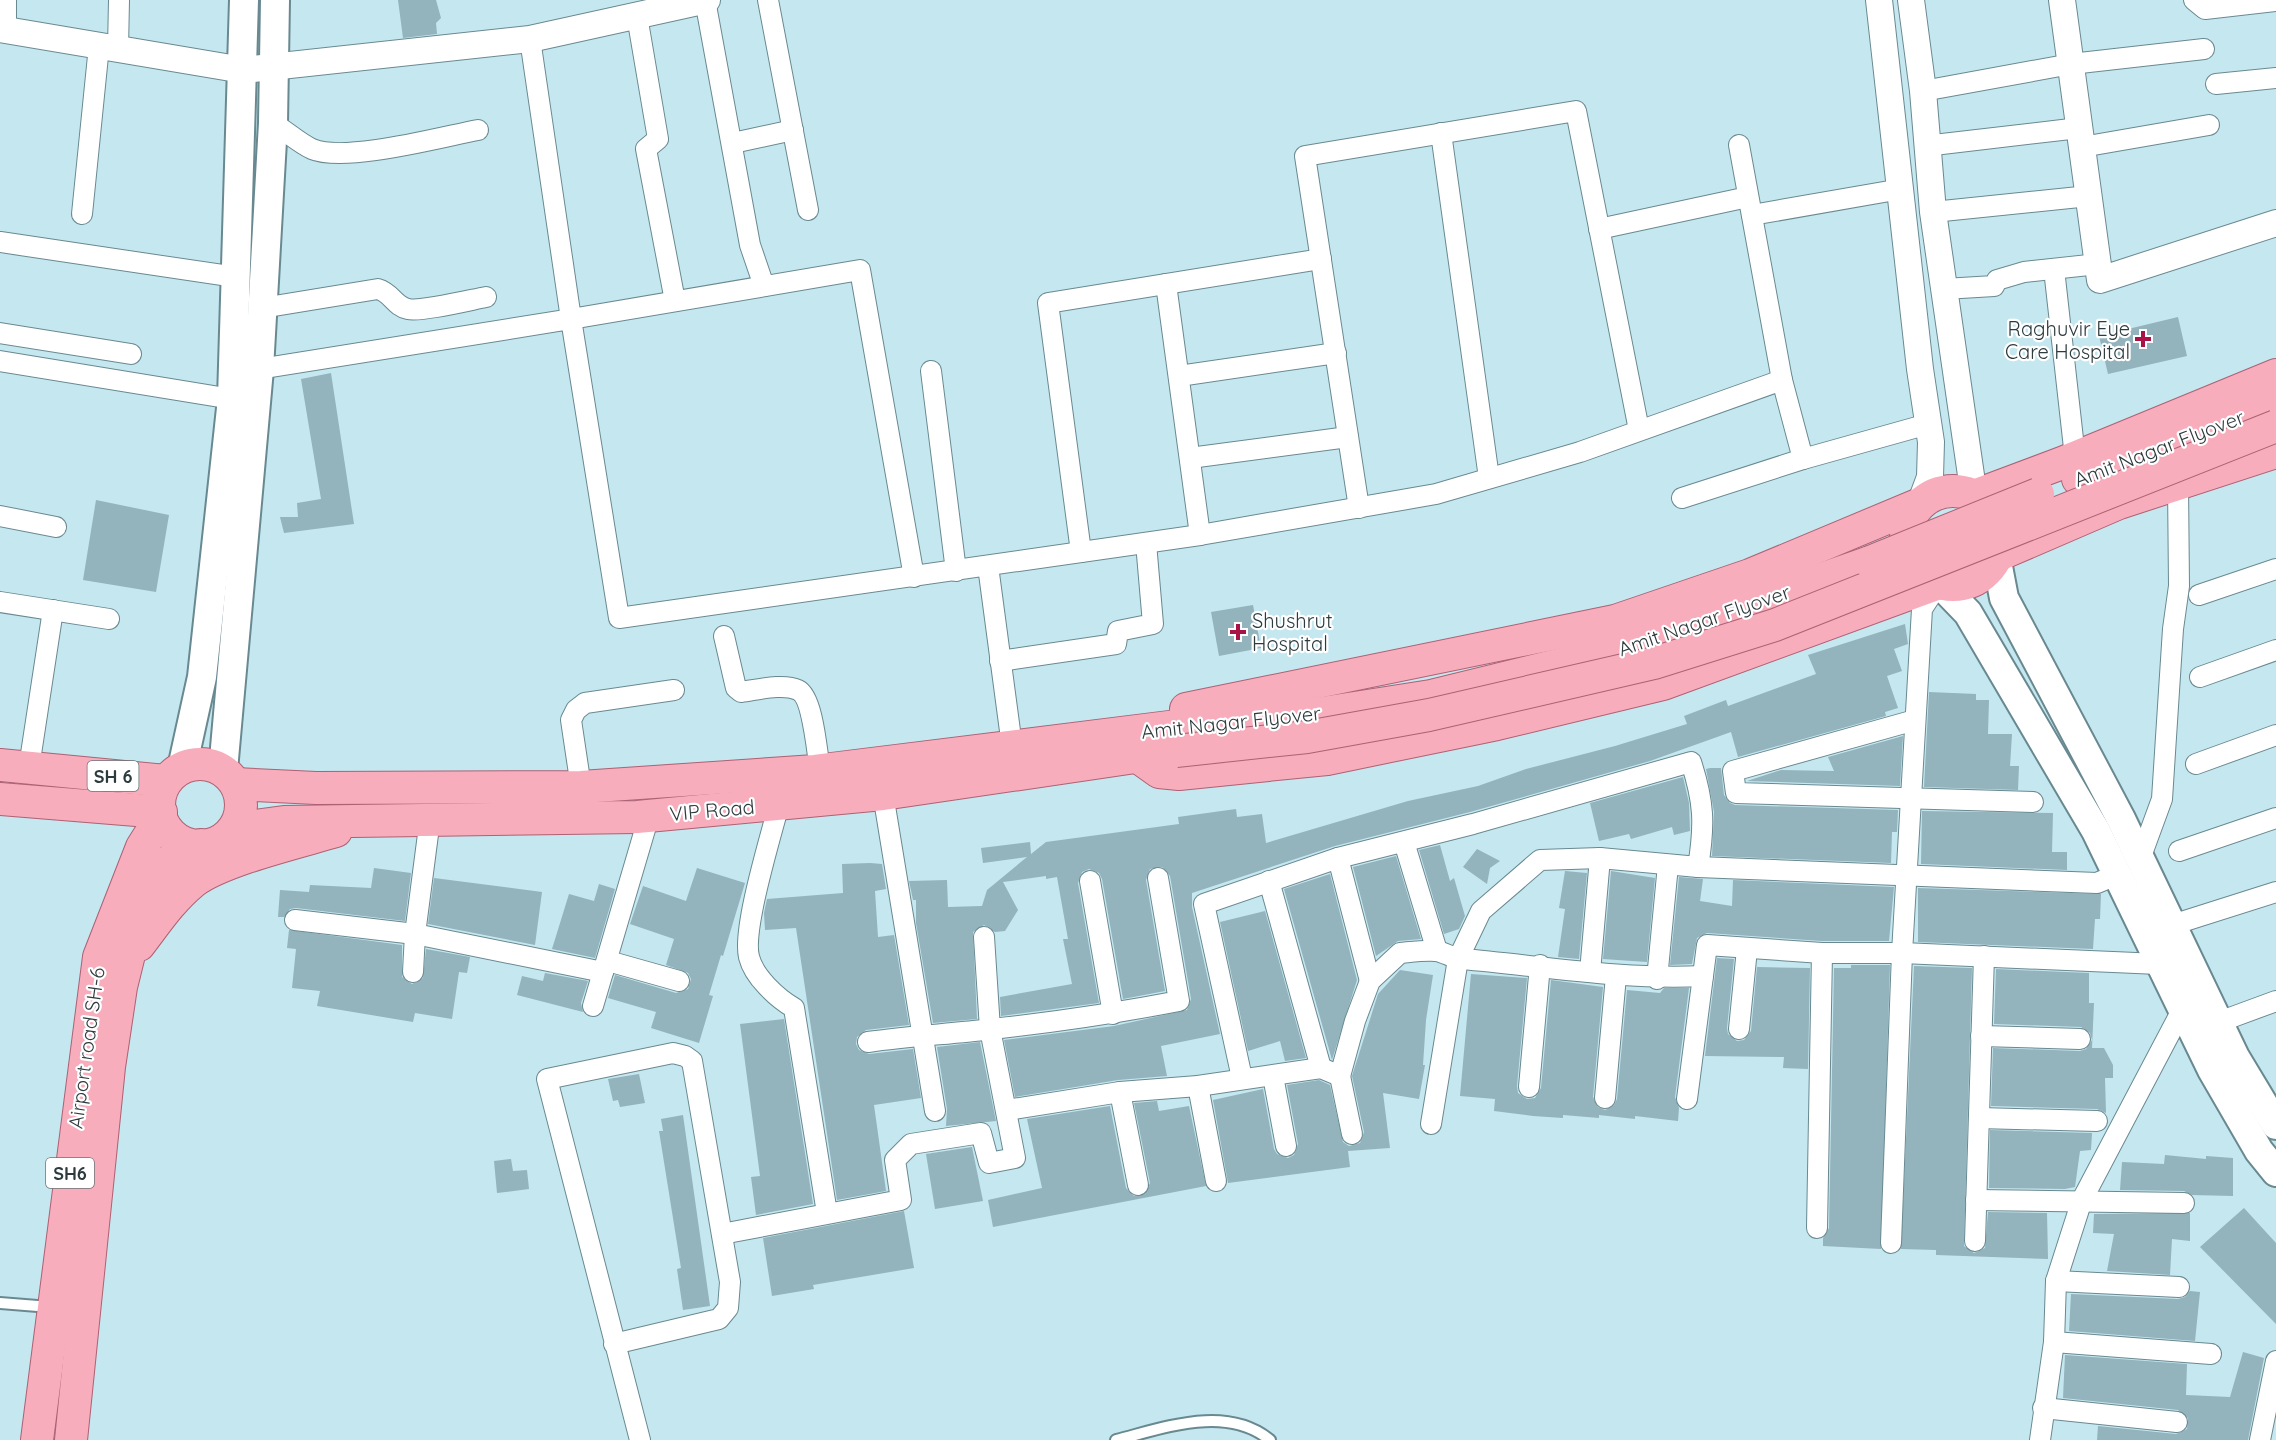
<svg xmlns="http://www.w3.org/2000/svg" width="2276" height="1440" font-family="Quicksand,sans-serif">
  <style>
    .building { fill: #93b3bd }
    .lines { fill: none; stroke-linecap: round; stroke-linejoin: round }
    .service-casing { stroke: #698991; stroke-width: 14 }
    .minor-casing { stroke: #698991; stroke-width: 22 }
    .tertiary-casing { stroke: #698991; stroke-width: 28 }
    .secondary-casing { stroke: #698991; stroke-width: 32 }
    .primary-casing { stroke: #ad6173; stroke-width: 34 }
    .service { stroke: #fff; stroke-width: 10 }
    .minor { stroke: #fff; stroke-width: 20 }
    .tertiary { stroke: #fff; stroke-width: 26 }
    .secondary { stroke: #fff; stroke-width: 28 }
    .primary { stroke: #f7adbc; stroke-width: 32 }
    .primary-bridge-casing { stroke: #ad6173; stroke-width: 34; stroke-linecap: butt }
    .primary-bridge { stroke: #f7adbc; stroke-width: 32 }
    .poi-dot { fill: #a81247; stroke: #fff; stroke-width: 2 }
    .labels { text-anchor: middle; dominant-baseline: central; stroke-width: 4.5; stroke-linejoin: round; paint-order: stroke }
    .shield { fill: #fff; stroke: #6c7678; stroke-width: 1.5 }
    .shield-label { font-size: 18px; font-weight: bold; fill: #2d3b3e }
    .poi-label { font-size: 20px; fill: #2d3b3e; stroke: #fff; text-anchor: end }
    .street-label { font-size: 20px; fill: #2d3b3e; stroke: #fff }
  </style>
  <rect width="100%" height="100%" fill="#c5e7f0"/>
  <!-- building -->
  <g class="building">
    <path d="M398 0H436L441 18 436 23 437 34 403 38Z"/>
    <path d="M2178 317 2187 356 2108 374 2099 336Z"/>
    <path d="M331 373 354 524 284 533 280 517H298L297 503 321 499 301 379Z"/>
    <path d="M96 500 169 515 156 592 83 580Z"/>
    <path d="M1253 605 1261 648 1219 656 1211 612Z"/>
    <path d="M1905 624 1908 644 1894 649 1902 671 1887 676 1898 708 1885 712 1886 716 1738 757 1731 732 1650 761 1470 812 1335 846 1192 893V907L1220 1034 1161 1046 1167 1076 1118 1080 1015 1097 1004 1040 1114 1026 1187 1010 1191 999 1170 876 1162 867 1150 869 1146 880 1165 991 1123 999 1102 879 1099 873 1089 869 1082 872 1078 883 1099 1003 1001 1016 1000 997 1072 984 1063 939H1068L1057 877 1046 879V876L1003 882 1018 910 1005 931 995 932 984 925 973 932 977 1019 933 1023 916 923V900H913L909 881 947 880 948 907 982 906 987 890 1027 857 983 863 981 848 1030 842 1031 854 1046 842 1179 824 1178 817 1236 809 1237 817 1262 814 1266 843 1408 801 1478 786 1526 769 1615 746 1687 724 1684 716 1726 700 1728 706 1816 674 1808 655Z"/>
    <path d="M1929 692 1976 694V700H1989L1988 734H2012L2010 766H2019L2018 790 1924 787Z"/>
    <path d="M1903 736 1900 786 1747 781 1781 770 1834 771 1828 757Z"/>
    <path d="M1710 768H1721L1724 795 1730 803 1735 805 1898 810 1897 832H1892L1891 863 1712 856 1714 812 1706 769Z"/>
    <path d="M1683 777 1689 803 1690 831 1674 835 1672 827 1631 839 1629 834 1599 841 1590 803Z"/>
    <path d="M1922 811 2053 813 2052 852H2067V870L1921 864Z"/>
    <path d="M1440 845 1450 881 1454 878 1465 916 1459 929 1444 934 1419 850Z"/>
    <path d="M1477 849 1500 861 1490 868 1487 884 1463 867Z"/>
    <path d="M1396 856 1421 939 1398 941 1376 956 1353 867Z"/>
    <path d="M870 863 882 864 886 889 875 891 878 937 894 935 909 1025 866 1030 857 1037 856 1044 859 1050 869 1054 913 1049 921 1098 874 1105 886 1191 837 1200 796 928 765 930 764 913 767 899 843 893 842 864Z"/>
    <path d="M374 868 411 873 405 921 296 908 290 909 284 917H278L280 890 309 892 310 885 371 888Z"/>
    <path d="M697 868 745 883 723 956 721 955 709 995 713 996 699 1043 651 1028 656 1012 608 998 615 975 676 993 688 989 691 979 688 973 666 965 674 939 630 924 643 886 686 901Z"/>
    <path d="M1565 871 1587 873 1579 959 1558 957 1565 909 1559 908Z"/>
    <path d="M1611 871 1655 878 1647 962 1603 959Z"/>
    <path d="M1330 874 1357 980 1332 1060 1284 889Z"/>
    <path d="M1679 877 1703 879 1700 901 1732 906 1733 880 1894 887 1889 941H1822L1707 933 1697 938 1692 964 1670 965Z"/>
    <path d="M434 878 542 892 535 945 428 924Z"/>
    <path d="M599 884 615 889 595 958 552 949 569 894 594 901Z"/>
    <path d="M1918 888 2101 894 2100 919H2095L2093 949 1918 942Z"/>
    <path d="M1265 911 1306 1058 1285 1061 1280 1041 1248 1051 1220 922Z"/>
    <path d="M289 930 402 945V977L412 984 423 978 426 949 470 957 467 973 459 972 452 1019 415 1013 413 1022 317 1006 320 991 292 988 296 949 287 948Z"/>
    <path d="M1717 958 1734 959 1727 1028 1728 1034 1737 1041 1744 1040 1751 1031 1757 967 1810 968 1808 1069 1783 1068 1784 1057 1705 1056Z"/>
    <path d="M1851 965H1890L1881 1249 1823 1246V1238L1829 1228 1834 968H1851Z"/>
    <path d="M1914 966 1972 968 1964 1246 1974 1253 1985 1248 1988 1212 2047 1213 2048 1259 1936 1255V1250L1901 1249Z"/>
    <path d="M1996 969 2089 973V1003H2094L2092 1048H2104L2113 1065V1078H2105L2106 1113 2097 1109 1991 1106 1993 1048 2080 1051 2086 1049 2092 1040 2090 1033 2081 1027 1994 1024Z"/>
    <path d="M1400 970 1433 975 1426 1020 1423 1065H1425L1419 1099 1383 1093 1390 1148 1348 1151 1350 1167 1228 1183 1213 1100 1263 1089 1274 1149 1277 1154 1288 1158 1294 1155 1298 1144 1287 1085 1319 1080 1330 1085 1343 1142 1349 1146 1360 1143 1364 1132 1352 1076 1378 994Z"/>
    <path d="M545 973 588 981 581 1003 583 1012 517 995 522 976 543 981Z"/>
    <path d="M1471 974 1527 978 1517 1086 1518 1093 1527 1099 1535 1098 1541 1088 1551 980 1603 987 1593 1097 1598 1107 1605 1110 1614 1105 1617 1099 1627 990 1660 993 1664 988H1689L1675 1097 1679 1108 1678 1121 1635 1116V1119L1599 1115V1118L1563 1115V1118L1533 1116 1494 1111 1495 1099 1460 1096Z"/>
    <path d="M784 1019 813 1204 756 1215 751 1177 760 1176 740 1024Z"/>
    <path d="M980 1042 996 1121 946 1126 947 1109 937 1047Z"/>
    <path d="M639 1074 645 1103 620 1107 618 1100 613 1101 608 1079Z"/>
    <path d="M1157 1101 1159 1111 1189 1106 1206 1186 993 1227 988 1200 1042 1188 1027 1119 1110 1106 1126 1188 1134 1196 1145 1194 1150 1183 1134 1103Z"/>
    <path d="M683 1115 710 1306 683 1310 677 1269 681 1268 659 1131H663L661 1119Z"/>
    <path d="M1990 1130 2092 1133 2091 1150 2080 1151 2075 1187 2065 1189 1989 1188Z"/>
    <path d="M972 1147 983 1201 935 1209 926 1154Z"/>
    <path d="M2165 1155 2206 1159V1156L2233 1158V1196L2192 1195 2184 1191 2120 1190 2122 1162 2164 1164Z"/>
    <path d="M511 1159 513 1171 527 1170 529 1189 497 1193 494 1161Z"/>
    <path d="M2244 1208 2276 1243V1324L2200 1247Z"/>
    <path d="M904 1211 914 1268 813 1285 814 1289 772 1296 763 1238Z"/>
    <path d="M2190 1213V1241L2172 1239 2170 1275 2107 1271 2114 1234 2093 1233 2094 1214Z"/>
    <path d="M2190 1291 2200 1292 2195 1341 2069 1331 2071 1294 2178 1299 2185 1297Z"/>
    <path d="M2243 1352 2264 1358 2248 1440H2097L2098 1426 2176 1434 2187 1429 2188 1418 2178 1410 2063 1398 2065 1355 2187 1364 2186 1395 2230 1397Z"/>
  </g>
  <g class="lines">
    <!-- service casing -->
    <g class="service-casing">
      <g id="service">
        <path d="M0 1303 50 1307"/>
        <path d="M1116 1440C1164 1428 1226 1404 1270 1440"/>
      </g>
    </g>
    <!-- minor casing -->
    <g class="minor-casing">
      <g id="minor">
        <path d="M6 0V30"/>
        <path d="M705 0 750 245 764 286"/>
        <path d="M768 0 808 210"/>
        <path d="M2194 0 2205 9 2276 1"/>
        <path d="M637 16 658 139 646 149 675 301"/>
        <path d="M530 39 571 319 860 270 914 577"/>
        <path d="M118 49 119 0"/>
        <path d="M2216 84 2276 78"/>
        <path d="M1923 91 2071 64 2204 49"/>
        <path d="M273 123C286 131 299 143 312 149 345 163 441 137 478 130"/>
        <path d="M1441 133 1489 478"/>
        <path d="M733 143 793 130"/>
        <path d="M1739 145 1782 380 1803 459"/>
        <path d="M1925 146 2079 128"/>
        <path d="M2082 147 2209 125"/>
        <path d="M1933 212 2089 196"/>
        <path d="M82 214 99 46"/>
        <path d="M1752 215 1901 189"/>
        <path d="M1599 229 1748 197"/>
        <path d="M0 242 236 277"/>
        <path d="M2054 269 2075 457"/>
        <path d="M1166 284 1200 535"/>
        <path d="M1944 289 1994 286 1997 280 2024 272 2098 264"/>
        <path d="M262 308 378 289C392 293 394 306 408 309 421 312 470 300 486 297"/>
        <path d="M0 333 131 354"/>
        <path d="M0 361 232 399"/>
        <path d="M259 369 571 319 619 618 1200 535 1436 494 1580 452 1782 380"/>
        <path d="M931 371 956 571"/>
        <path d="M1179 376 1336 353"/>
        <path d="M1190 458 1348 437"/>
        <path d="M1682 498 1803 459 1928 424"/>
        <path d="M1359 508 1305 156 1576 111 1639 430"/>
        <path d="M0 516 56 527"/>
        <path d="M1081 552 1048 303 1321 259"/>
        <path d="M988 566 1012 746"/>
        <path d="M2199 595 2276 569"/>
        <path d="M0 602 109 619"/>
        <path d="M724 636 736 688 741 692C757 690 783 683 798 690 813 697 817 753 820 770"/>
        <path d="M1000 661 1116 644 1118 631 1153 624 1146 543"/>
        <path d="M2200 677 2276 650"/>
        <path d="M1915 720 1733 771 1736 793 2033 802"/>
        <path d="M2196 764 2276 735"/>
        <path d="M29 767 53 610"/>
        <path d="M581 787 571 720 576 710 585 703 674 690"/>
        <path d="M883 794 935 1111"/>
        <path d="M779 804C771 836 742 929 749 957 754 977 777 998 794 1008L827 1213"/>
        <path d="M1404 842 1437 951"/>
        <path d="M2179 851 2276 818"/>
        <path d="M1338 858 1370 981"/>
        <path d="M2140 859 2162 799 2173 629 2179 586 2178 484"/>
        <path d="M1698 867 2097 883 2116 875"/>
        <path d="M1090 881 1113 1014"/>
        <path d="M1269 881 1321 1068"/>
        <path d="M295 920 415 934 603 972"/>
        <path d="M2172 925 2276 892"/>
        <path d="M608 961 679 981"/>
        <path d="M413 972 415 934 430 819"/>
        <path d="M1590 972 1600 858"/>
        <path d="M1657 979 1668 865"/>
        <path d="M593 1006 649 816"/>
        <path d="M2219 1022 2276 1001"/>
        <path d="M1739 1029 1747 949"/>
        <path d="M1981 1036 2080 1039"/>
        <path d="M868 1042C910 1036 951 1034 992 1029 1055 1022 1117 1013 1179 1001L1158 878"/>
        <path d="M1273 1076 1286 1146"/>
        <path d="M1340 1076 1352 1134"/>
        <path d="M1242 1078 1204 904 1338 858 1473 824 1691 762C1704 802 1705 824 1698 867L1600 858 1540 860 1481 911 1458 959 1431 1124"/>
        <path d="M1198 1086 1216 1181"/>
        <path d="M1529 1087 1540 965"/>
        <path d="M1120 1092 1138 1185"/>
        <path d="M1605 1098 1616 976"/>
        <path d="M1687 1099 1707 945 1822 953H1902L2159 964"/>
        <path d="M1007 1110 1120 1092 1198 1086 1321 1068 1340 1076 1355 1021 1370 981 1400 953C1411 952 1425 950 1436 951 1445 952 1453 959 1462 959 1543 966 1622 980 1703 976"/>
        <path d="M1979 1118 2097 1121"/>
        <path d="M1976 1200 2184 1203"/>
        <path d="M1817 1228 1822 953"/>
        <path d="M722 1234 901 1200 895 1160 911 1144 981 1133 989 1163 1015 1158 990 1029 984 937"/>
        <path d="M1975 1241 1984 956"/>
        <path d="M1891 1243 1902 953 1922 609 1939 583"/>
        <path d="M2056 1281 2179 1287"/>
        <path d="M2054 1342 2211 1354"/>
        <path d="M614 1344 719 1319 728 1308 730 1282 692 1061 685 1056 673 1053 547 1079 640 1440"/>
        <path d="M2043 1408 2177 1422"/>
        <path d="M2040 1440 2054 1342 2056 1281 2082 1200 2181 1012"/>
        <path d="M2260 1440 2276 1361"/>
      </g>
    </g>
    <!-- tertiary casing -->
    <g class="tertiary-casing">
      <g id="tertiary">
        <path d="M1879 0 1920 369 1931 442 1930 477 1920 504"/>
        <path d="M1911 0 1923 91 1933 212 1974 496"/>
        <path d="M2062 0 2100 280 2276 223"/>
        <path d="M0 29 243 70 530 39 707 0"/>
      </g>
    </g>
    <!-- secondary casing -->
    <g class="secondary-casing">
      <g id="secondary">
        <path d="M1996 556 2004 598 2121 819 2235 1057 2276 1125"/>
        <path d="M1939 583 1968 613 2096 831 2212 1070 2259 1151 2276 1172"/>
        <path d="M182 768 202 677 232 399 244 0"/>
        <path d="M223 770 259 369 273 123 275 0"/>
      </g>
    </g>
    <!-- primary casing -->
    <g class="primary-casing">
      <g id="primary">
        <path d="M2078 479 2276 404"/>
        <circle cx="1953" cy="538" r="47"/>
        <path d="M1974 496 2062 463 2276 375"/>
        <path d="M1996 556 2119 503 2276 452"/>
        <path d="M1186 709 1615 621 1750 575 1920 504"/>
        <path d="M1138 757 1159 772 1179 774 1327 759 1497 724 1663 684 1939 583"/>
        <circle cx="200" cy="805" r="41"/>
        <path d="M0 765 166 781"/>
        <path d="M236 784 316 788 581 787 815 771 1177 726 1297 717 1431 696 1627 648 1870 562"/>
        <path d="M0 799 161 812"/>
        <path d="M234 829 284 822 637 817 883 794 1176 751"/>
        <path d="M139 945C156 923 171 900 193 882 222 860 299 842 336 831"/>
        <path d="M37 1440 99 957 142 847 161 817"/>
        <path d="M71 1440 109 1067 121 987 138 918 153 880 169 861 201 845"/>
      </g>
    </g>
    <!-- service -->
    <use href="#service" class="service"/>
    <!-- minor -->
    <use href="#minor" class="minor"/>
    <!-- tertiary -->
    <use href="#tertiary" class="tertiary"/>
    <!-- secondary -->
    <use href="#secondary" class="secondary"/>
    <!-- primary -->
    <use href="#primary" class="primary"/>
    <!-- primary-bridge casing -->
    <g class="primary-bridge-casing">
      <g id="primary-bridge">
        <path d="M1870 562 2038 494"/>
        <path d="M1176 751 1307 737 1429 715 1654 663 1775 625 2276 426"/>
      </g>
    </g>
    <!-- primary-bridge -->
    <use href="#primary-bridge" class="primary-bridge"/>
  </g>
  <!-- markers -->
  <g class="poi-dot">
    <path d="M2140 330h6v6h6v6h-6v6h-6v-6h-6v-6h6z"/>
    <path d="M1235 623h6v6h6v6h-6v6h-6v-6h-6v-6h6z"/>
  </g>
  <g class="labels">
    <!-- shield labels -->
    <g class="shield">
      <rect x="87.5" y="761" width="51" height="30" rx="4.5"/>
      <rect x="46" y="1158" width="48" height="30" rx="4.5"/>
    </g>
    <g class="shield-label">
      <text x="113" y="776">SH 6</text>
      <text x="70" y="1173">SH6</text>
    </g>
    <!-- poi labels -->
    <g class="poi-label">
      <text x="2130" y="328">Raghuvir Eye<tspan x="2130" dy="23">Care Hospital</tspan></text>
      <text x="1252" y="620" text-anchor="start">Shushrut<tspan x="1252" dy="23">Hospital</tspan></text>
    </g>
    <!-- street labels -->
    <g class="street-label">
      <text transform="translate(2159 448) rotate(-21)">Amit Nagar Flyover</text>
      <text transform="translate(1704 620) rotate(-19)">Amit Nagar Flyover</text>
      <text transform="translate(1231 722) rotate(-6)">Amit Nagar Flyover</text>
      <text transform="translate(712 810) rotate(-5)">VIP Road</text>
      <text transform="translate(86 1048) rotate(-82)">Airport road SH-6</text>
    </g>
  </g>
</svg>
